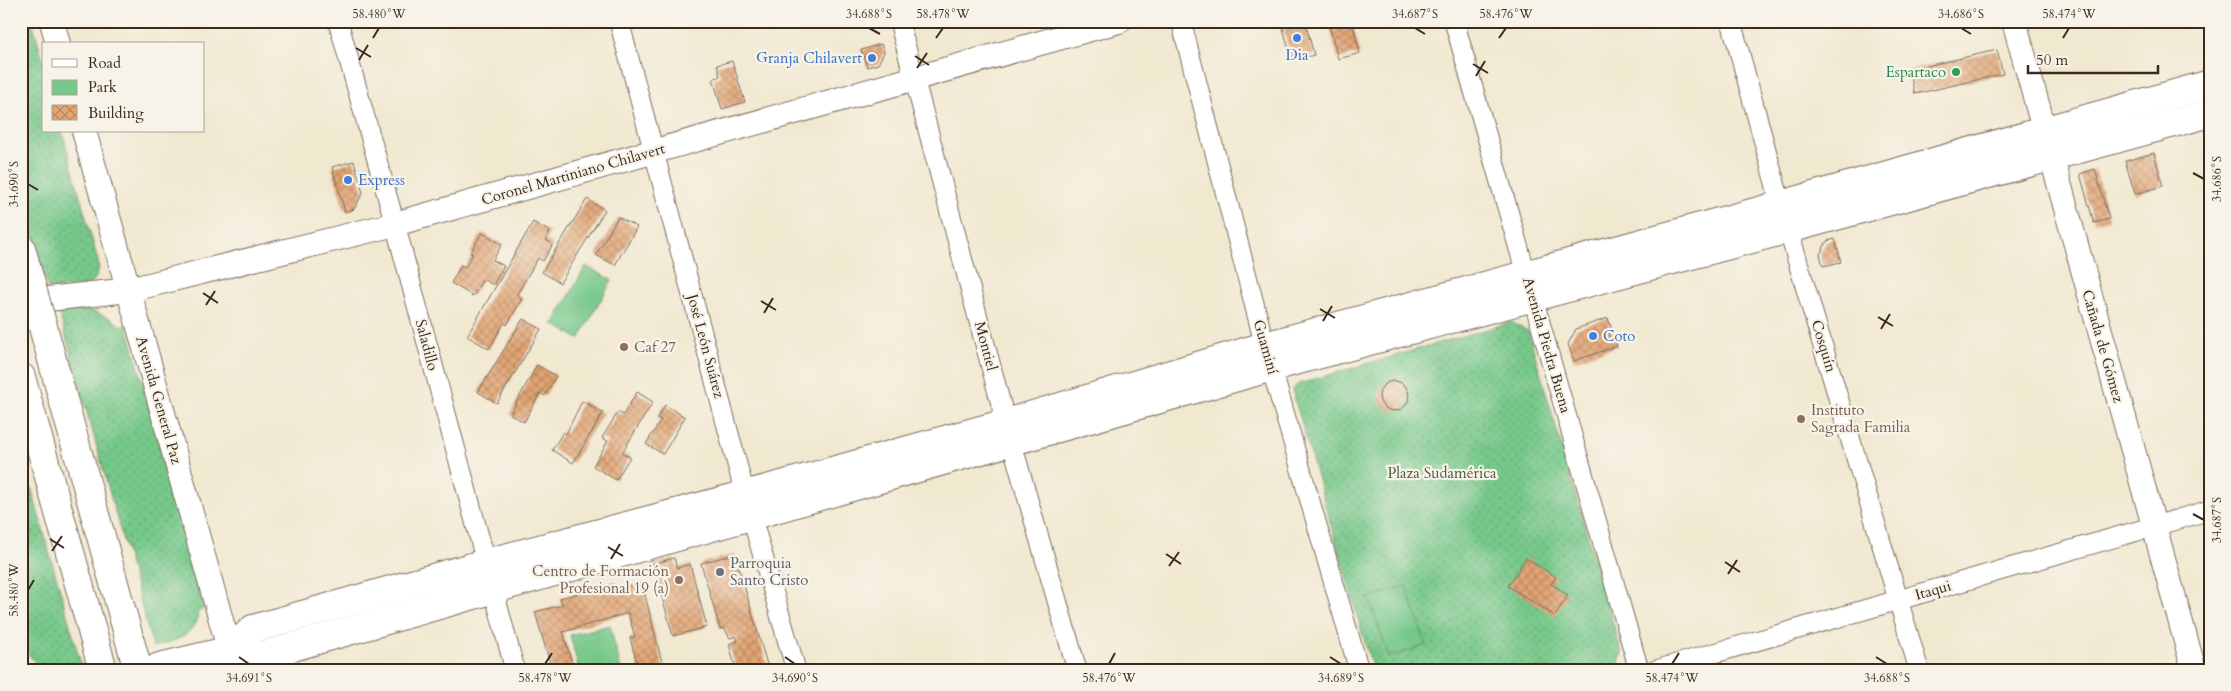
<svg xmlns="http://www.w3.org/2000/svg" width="2231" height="691" font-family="Cardo,serif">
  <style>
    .green { fill: url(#green-dots); stroke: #587954 }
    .pitch { fill: #76c88a; stroke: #587954 }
    .building { fill: url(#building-cross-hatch) }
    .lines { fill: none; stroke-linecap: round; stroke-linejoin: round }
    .minor-casing { stroke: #7b6c5c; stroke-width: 21 }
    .tertiary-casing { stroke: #7b6c5c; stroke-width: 26 }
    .secondary-casing { stroke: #7b6c5c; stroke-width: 30 }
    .motorway-casing { stroke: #7b6c5c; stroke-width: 30 }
    .minor { stroke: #fff; stroke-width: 19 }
    .tertiary { stroke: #fff; stroke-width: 24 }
    .secondary { stroke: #fff; stroke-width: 28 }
    .motorway { stroke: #fff; stroke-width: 28 }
    .motorway-bridge-casing { stroke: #7b6c5c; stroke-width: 30; stroke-linecap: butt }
    .motorway-bridge { stroke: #fff; stroke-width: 28 }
    .ticks { fill: none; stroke: #3b2a1e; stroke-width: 2 }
    .shop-dot { fill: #3f7fe0; stroke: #f7f3e8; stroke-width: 2 }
    .leisure-dot { fill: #2e9e5b; stroke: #f7f3e8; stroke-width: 2 }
    .education-dot { fill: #8d6e63; stroke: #f7f3e8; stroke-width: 2 }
    .worship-dot { fill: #6b7280; stroke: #f7f3e8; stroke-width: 2 }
    .labels { text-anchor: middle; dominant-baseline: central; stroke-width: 4.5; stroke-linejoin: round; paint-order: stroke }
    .shop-label { font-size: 15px; fill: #366cbe; stroke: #f7f3e8; text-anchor: start }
    .leisure-label { font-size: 15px; fill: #27864d; stroke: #f7f3e8; text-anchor: end }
    .street-label { font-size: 15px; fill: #3b2a1e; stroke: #f7f3e8 }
    .education-label { font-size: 15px; fill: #785e54; stroke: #f7f3e8; text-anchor: start }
    .park-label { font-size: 15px; fill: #4d593e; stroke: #f7f3e8 }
    .worship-label { font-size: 15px; fill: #5b616d; stroke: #f7f3e8; text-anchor: start }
    .neatline { fill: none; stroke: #3b2a1e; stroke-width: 2 }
    .ticks-label { font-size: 12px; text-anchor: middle; fill: #3b2a1e }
  </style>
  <defs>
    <pattern id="green-dots" width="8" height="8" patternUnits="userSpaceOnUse" patternTransform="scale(1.25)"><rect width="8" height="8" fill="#76c88a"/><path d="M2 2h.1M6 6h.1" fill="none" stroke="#62a370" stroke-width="1.8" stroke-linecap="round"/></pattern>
    <pattern id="building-cross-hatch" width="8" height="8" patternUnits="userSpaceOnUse" patternTransform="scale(1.25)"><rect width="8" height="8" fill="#e3a574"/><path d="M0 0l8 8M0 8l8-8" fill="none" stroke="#b9875f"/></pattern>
  </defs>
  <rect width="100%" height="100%" fill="#f7f3e8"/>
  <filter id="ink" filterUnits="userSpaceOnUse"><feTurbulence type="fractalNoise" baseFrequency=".02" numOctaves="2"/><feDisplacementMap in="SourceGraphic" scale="10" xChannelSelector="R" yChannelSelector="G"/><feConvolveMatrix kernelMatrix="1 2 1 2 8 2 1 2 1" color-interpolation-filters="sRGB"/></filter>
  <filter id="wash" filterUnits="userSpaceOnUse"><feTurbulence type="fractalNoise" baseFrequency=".0096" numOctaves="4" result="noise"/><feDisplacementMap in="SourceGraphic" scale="20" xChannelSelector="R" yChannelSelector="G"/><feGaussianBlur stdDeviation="1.12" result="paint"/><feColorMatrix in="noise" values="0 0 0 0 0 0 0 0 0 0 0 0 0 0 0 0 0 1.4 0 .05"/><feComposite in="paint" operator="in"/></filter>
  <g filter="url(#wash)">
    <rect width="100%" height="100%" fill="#f1e8d0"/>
    <!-- green -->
    <g class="green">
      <path d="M21 21H32L44 64V131H62L98 261C100 272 97 277 90 285L48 289 21 194Z"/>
      <path d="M89 310 112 319 121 326 127 325 204 609 198 611C197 635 174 642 153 647L59 312Z"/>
      <path d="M1511 322 1528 331 1622 654 1617 668 1373 670 1292 390 1298 384Z"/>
      <path d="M21 452 82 668C54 672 40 676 26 649L21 650Z"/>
    </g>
    <!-- pitch -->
    <g class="pitch">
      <path d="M586 266 612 280 579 339 553 324Z"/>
      <path d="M1406 586 1426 645 1389 657 1369 598Z"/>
      <path d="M610 625 621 670H579L570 635Z"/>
    </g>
    <g id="blocks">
      <!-- building -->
      <g class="building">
        <path d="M1281 21H1305L1314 55 1292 61Z"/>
        <path d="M1328 21H1352L1360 53 1338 59Z"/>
        <path d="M881 44 884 52 878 64 867 67 861 50Z"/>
        <path d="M1997 50 2003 74 1915 94 1909 70Z"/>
        <path d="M732 61 745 102 722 109 713 79 720 76 717 65Z"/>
        <path d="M2154 153 2163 186 2135 194 2125 161Z"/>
        <path d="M354 161 363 193 354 209 345 212 332 167Z"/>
        <path d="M2095 169 2109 219 2094 223 2080 174Z"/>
        <path d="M587 199 605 210 560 283 542 272Z"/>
        <path d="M618 217 637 227 615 265 596 255Z"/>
        <path d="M533 222 550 232 546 240 553 244 543 261 538 258 517 294 522 299 507 325 504 323 489 349 467 336Z"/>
        <path d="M482 233 502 244 493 260 504 266 493 285 483 279 473 296 451 283 461 265 465 267 473 254 470 253Z"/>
        <path d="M1835 239 1841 262 1823 266 1820 254 1827 241Z"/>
        <path d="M1608 318 1617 346 1574 361 1568 344 1576 329Z"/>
        <path d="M523 319 541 329 497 403 478 392Z"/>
        <path d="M537 365 556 376 545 396 540 393 524 422 510 414Z"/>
        <circle cx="1394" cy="396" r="15"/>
        <path d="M637 392 653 402 622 453 630 457 616 480 593 466 608 441 602 438 618 412 623 415Z"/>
        <path d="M582 401 603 413 573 463 552 450 563 432 566 434Z"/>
        <path d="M665 405 685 417 663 454 646 444 661 420 657 418Z"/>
        <path d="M735 554 768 668 761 670H736L729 644 738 641 736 636 730 638 724 628 720 629 701 563Z"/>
        <path d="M674 558 677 568 690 564 707 627 673 636 653 564Z"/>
        <path d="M1526 558 1556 577 1551 584 1568 595 1555 616 1508 586Z"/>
        <path d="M642 583 664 670H639L630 638 635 637 628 613 563 632 574 670H552L535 612 562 605 560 598 613 584 615 589Z"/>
      </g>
    </g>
  </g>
  <g filter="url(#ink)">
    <use href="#blocks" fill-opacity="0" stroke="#7b6c5c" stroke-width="1"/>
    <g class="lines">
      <!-- minor casing -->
      <g class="minor-casing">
        <g id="minor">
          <path d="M338 21 395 224 515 670"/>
          <path d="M619 21 745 494 796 670"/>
          <path d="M899 21 1006 423 1077 670"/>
          <path d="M1181 21 1265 346 1359 670"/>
          <path d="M1454 21 1639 670"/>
          <path d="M1731 21 1781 205 1919 670"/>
          <path d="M1656 670 2210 510"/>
        </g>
      </g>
      <!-- tertiary casing -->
      <g class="tertiary-casing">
        <g id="tertiary">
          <path d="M52 21 58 44"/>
          <path d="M2014 21 2194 670"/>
          <path d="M84 131 235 670"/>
          <path d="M21 302 129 290 395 224 1119 21"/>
        </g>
      </g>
      <!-- secondary casing -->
      <g class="secondary-casing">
        <g id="secondary">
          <path d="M230 650 253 629 486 563 778 486 1006 423 1265 346 1781 205 2210 84"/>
          <path d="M159 667 230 650 261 656 463 598 1272 367 1789 229 2210 113"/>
        </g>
      </g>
      <!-- motorway casing -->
      <g class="motorway-casing">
        <g id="motorway">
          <path d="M21 248 27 270"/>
          <path d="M43 327 138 670"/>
          <path d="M21 377 103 670"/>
        </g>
      </g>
      <!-- minor -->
      <use href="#minor" class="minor"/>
      <!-- tertiary -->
      <use href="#tertiary" class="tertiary"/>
      <!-- secondary -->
      <use href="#secondary" class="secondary"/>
      <!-- motorway -->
      <use href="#motorway" class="motorway"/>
      <!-- motorway-bridge casing -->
      <g class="motorway-bridge-casing">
        <path id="motorway-bridge" d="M27 270 43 327"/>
      </g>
      <!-- motorway-bridge -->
      <use href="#motorway-bridge" class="motorway-bridge"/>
    </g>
  </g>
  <!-- ticks -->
  <path class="ticks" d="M869 28 880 34M1415 28 1425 34M1961 28 1971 34M373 38 379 28M936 38 943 28M1499 38 1506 28M2063 38 2069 28M356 48 371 57M915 56 929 65M359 60 368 45M1473 64 1488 73M917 68 927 53M1476 76 1485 61M2193 173 2204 179M28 184 38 190M203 293 218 303M761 301 776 310M206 305 215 291M1320 309 1335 318M764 313 773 298M1878 317 1893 326M1323 321 1332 306M1881 329 1890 314M2193 514 2204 520M50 539 64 548M608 547 623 556M52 551 62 536M1166 554 1181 564M611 559 620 544M1725 562 1740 572M1169 566 1179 552M1728 574 1737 560M28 590 34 580M239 657 249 664M785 657 795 664M1330 657 1341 664M1876 657 1887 664M545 664 552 653M1109 664 1115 653M1672 664 1679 653"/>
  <!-- markers -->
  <g class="shop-dot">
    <circle cx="1297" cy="38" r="5"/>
    <circle cx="872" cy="58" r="5"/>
    <circle cx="348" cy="180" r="5"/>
    <circle cx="1593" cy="336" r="5"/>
  </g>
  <circle class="leisure-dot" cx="1956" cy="72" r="5"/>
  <g class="education-dot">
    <circle cx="624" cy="347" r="5"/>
    <circle cx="1801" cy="419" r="5"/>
    <circle cx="679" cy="580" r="5"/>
  </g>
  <circle class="worship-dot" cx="720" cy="572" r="5"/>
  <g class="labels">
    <!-- shop labels -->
    <g class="shop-label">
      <text x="1297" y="55" text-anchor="middle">Dia</text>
      <text x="862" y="58" text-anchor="end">Granja Chilavert</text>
      <text x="358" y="180">Express</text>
      <text x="1603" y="336">Coto</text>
    </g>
    <!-- leisure labels -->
    <g class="leisure-label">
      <text x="1946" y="72">Espartaco</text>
    </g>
    <!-- street labels -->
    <g class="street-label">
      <text transform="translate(573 174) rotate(-16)">Coronel Martiniano Chilavert</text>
      <text transform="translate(427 345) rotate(75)">Saladillo</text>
      <text transform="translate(1547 345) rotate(74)">Avenida Piedra Buena</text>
      <text transform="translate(706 346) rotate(75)">José León Suárez</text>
      <text transform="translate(986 346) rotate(75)">Montiel</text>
      <text transform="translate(1824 346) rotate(73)">Cosquín</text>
      <text transform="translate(2103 346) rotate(74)">Cañada de Gómez</text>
      <text transform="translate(1266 347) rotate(74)">Guaminí</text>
      <text transform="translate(159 400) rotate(74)">Avenida General Paz</text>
      <text transform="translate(1933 590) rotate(-16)">Itaqui</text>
    </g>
    <!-- education labels -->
    <g class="education-label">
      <text x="634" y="347">Caf 27</text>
      <text x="1811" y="410">Instituto<tspan x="1811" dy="17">Sagrada Familia</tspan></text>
      <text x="669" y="571" text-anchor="end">Centro de Formación<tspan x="669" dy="17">Profesional 19 (a)</tspan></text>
    </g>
    <!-- park labels -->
    <g class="park-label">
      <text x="1442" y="473">Plaza Sudamérica</text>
    </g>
    <!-- worship labels -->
    <g class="worship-label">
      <text x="730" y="563">Parroquia<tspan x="730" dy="17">Santo Cristo</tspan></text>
    </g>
  </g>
  <!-- margin -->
  <rect width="2231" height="691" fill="none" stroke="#f7f3e8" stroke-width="55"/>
  <!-- legend -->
  <rect x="42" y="42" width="162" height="90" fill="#f7f3e8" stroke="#aca397"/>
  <rect x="52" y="59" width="25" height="8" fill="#ffffff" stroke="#aca397"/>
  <text x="88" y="68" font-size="15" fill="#3b2a1e">Road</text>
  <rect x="52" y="80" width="25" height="15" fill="#76c88a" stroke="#aca397"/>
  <text x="88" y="92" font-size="15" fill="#3b2a1e">Park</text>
  <rect x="52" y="105" width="25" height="15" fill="url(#building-cross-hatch)" stroke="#aca397"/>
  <text x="88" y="118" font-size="15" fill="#3b2a1e">Building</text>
  <!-- scale -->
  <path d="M2028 65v8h130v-8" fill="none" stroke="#3b2a1e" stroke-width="2.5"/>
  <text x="2036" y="65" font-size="15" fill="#3b2a1e" stroke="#f7f3e8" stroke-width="4" paint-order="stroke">50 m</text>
  <rect x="28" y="28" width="2176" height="636" class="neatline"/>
  <g class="ticks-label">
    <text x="379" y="18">58.480°W</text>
    <text x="869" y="18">34.688°S</text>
    <text x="943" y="18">58.478°W</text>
    <text x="1415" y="18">34.687°S</text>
    <text x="1506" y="18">58.476°W</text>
    <text x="1961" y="18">34.686°S</text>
    <text x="2069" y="18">58.474°W</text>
    <text transform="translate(2217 179) rotate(-90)" y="4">34.686°S</text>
    <text transform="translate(14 184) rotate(-90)" y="4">34.690°S</text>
    <text transform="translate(2217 520) rotate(-90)" y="4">34.687°S</text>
    <text transform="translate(14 590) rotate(-90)" y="4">58.480°W</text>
    <text x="249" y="682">34.691°S</text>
    <text x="545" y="682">58.478°W</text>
    <text x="795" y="682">34.690°S</text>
    <text x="1109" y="682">58.476°W</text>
    <text x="1341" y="682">34.689°S</text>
    <text x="1672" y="682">58.474°W</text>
    <text x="1887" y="682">34.688°S</text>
  </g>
</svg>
